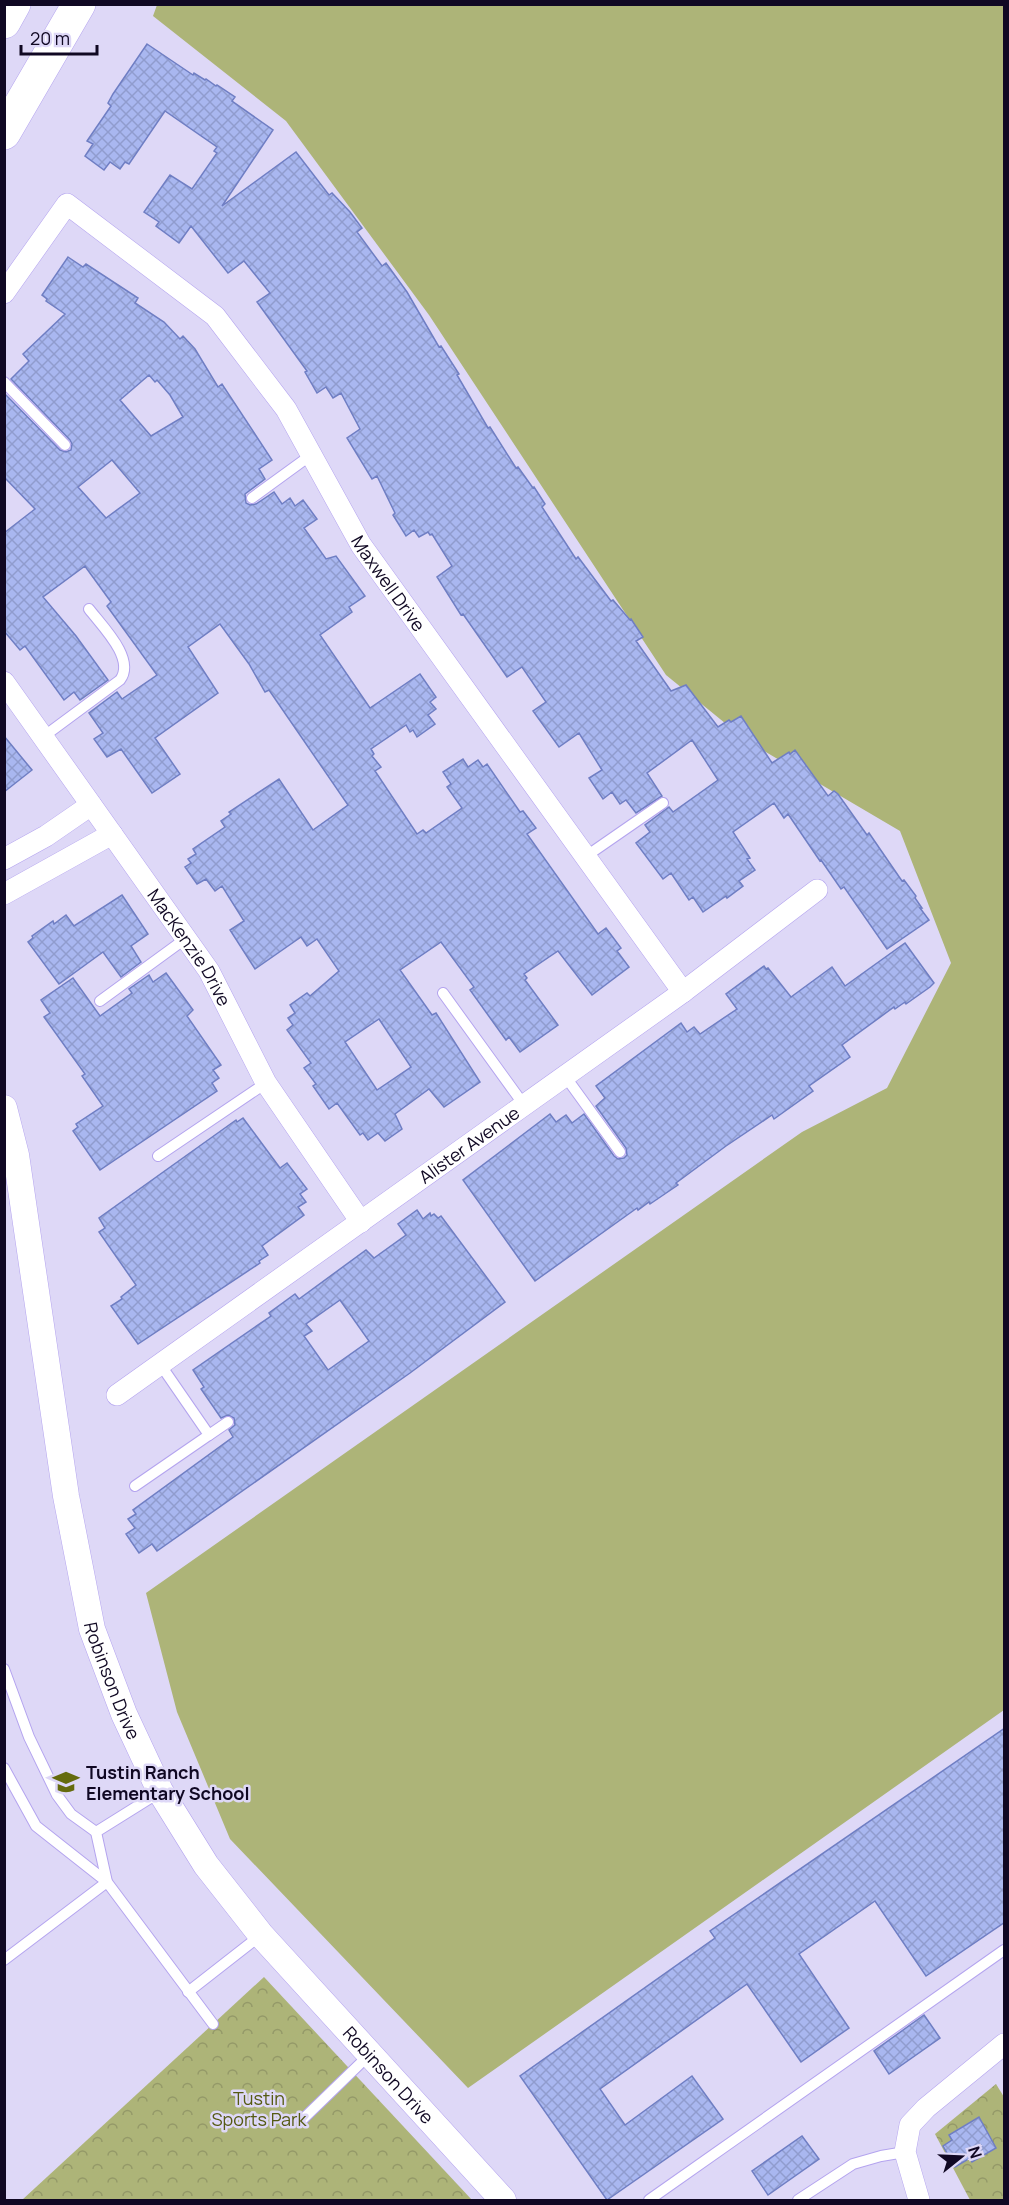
<svg xmlns="http://www.w3.org/2000/svg" width="1009" height="2205" font-family="Manrope,sans-serif">
  <style>
    .grass { fill: #adb478 }
    .forest { fill: url(#forest-crowns) }
    .building { fill: url(#building-cross-hatch); stroke: #6f7ec3; stroke-width: 1.5; fill-rule: evenodd }
    .lines { fill: none; stroke-linecap: round; stroke-linejoin: round }
    .service-casing { stroke: #b4a4ef; stroke-width: 12 }
    .minor-casing { stroke: #b4a4ef; stroke-width: 22 }
    .tertiary-casing { stroke: #b4a4ef; stroke-width: 27 }
    .primary-casing { stroke: #b4a4ef; stroke-width: 34 }
    .service { stroke: #fff; stroke-width: 10 }
    .minor { stroke: #fff; stroke-width: 21 }
    .tertiary { stroke: #fff; stroke-width: 26 }
    .primary { stroke: #fff; stroke-width: 33 }
    .labels { text-anchor: middle; dominant-baseline: central; stroke-width: 5; stroke-linejoin: round; paint-order: stroke }
    .street-label { font-size: 18px; fill: #100823; stroke: #ded8f7 }
    .poi-label { font-size: 18px; font-weight: bold; fill: #100823; stroke: #ded8f7; text-anchor: start }
    .park-label { font-size: 18px; fill: #555a13; stroke: #ded8f7 }
  </style>
  <defs>
    <pattern id="forest-crowns" width="20" height="18" patternUnits="userSpaceOnUse" patternTransform="scale(1.5)"><rect width="20" height="18" fill="#adb478"/><path d="M2 6a3 3 0 1 1 6 0M12 15a3 3 0 1 1 6 0" fill="none" stroke="#949968"/></pattern>
    <pattern id="building-cross-hatch" width="8" height="8" patternUnits="userSpaceOnUse" patternTransform="scale(1.5)"><rect width="8" height="8" fill="#a9b7f0"/><path d="M0 0l8 8M0 8l8-8" fill="none" stroke="#909cce"/></pattern>
  </defs>
  <rect width="100%" height="100%" fill="#ded8f7"/>
  <!-- grass -->
  <path class="grass" d="M157 5H1004V1710L468 2088 230 1839 177 1712 146 1593 802 1132 887 1088 951 963 900 831 747 741 666 675 429 315 286 121 153 16Z"/>
  <!-- forest -->
  <g class="forest">
    <path d="M264 1977 472 2200H22Z"/>
    <path d="M996 2084 1004 2097V2200H970L935 2134Z"/>
  </g>
  <!-- building -->
  <g class="building">
    <path d="M147 44 193 75 194 73 205 80 206 79 216 86 217 85 235 97 232 101 273 130 222 206 296 152 329 195 332 193 350 212 362 228 357 232 382 266 386 263 407 292 439 347 441 346 459 374 457 375 488 428 490 427 516 468 518 467 533 488 534 487 545 504 542 507 576 559 578 557 611 601 613 600 630 620 631 619 643 637 636 641 671 691 686 685 718 727 729 720 731 722 741 716 772 763 789 752 790 754 795 750 828 796 834 791 838 794 867 835 869 833 902 881 904 880 916 896 915 898 922 908H920L929 920 887 949 844 887 841 889 821 860 820 861 788 814 784 818 774 803 733 832 750 858 747 859 755 870 739 881 743 886 727 898 726 896 703 912 693 897 689 900 671 873 663 879 636 843 650 832 645 825 669 807 673 812 718 780 692 740 647 773 662 796 636 813 626 800 620 804 612 792 603 799 589 778 602 770 579 733 559 747 533 711 546 702 522 667 507 677 463 614 461 615 437 577 452 566 432 534 430 535 428 532 419 537 414 530 406 536 393 515 395 513 377 476 372 479 347 438 360 429 341 393 333 398 326 387 317 393 305 372 307 371 257 302 270 293 244 261 228 273 191 226 179 243 156 226 159 222 144 212 170 175 192 189 217 153 214 151 217 147 165 111 129 164 125 162 120 169 110 162 104 170 85 156 93 144 87 141 111 106 108 103 113 94Z"/>
    <path d="M68 257 83 267 86 264 138 298 135 303 164 322 180 339 183 336 195 349 218 387 222 384 272 460 259 469 265 479 245 494 246 503 250 505 256 504 274 492 282 504 290 498 295 506 303 500 317 519 304 528 326 559 336 556 365 596 349 607 352 612 320 635 370 708 420 674 436 697 430 702 436 709 428 715 435 724 417 737 413 730 410 732 406 725 371 749 374 754 372 756 381 767 375 771 417 834 423 830 426 833 462 808 447 787 451 784 443 772 463 759 468 767 478 760 483 767 487 764 520 812 523 811 536 828 527 834 598 934 606 928 621 948 617 951 629 967 592 995 558 951 524 974 527 978 525 980 558 1025 520 1052 509 1037 506 1040 470 990 474 987 441 942 400 970 432 1015 436 1013 480 1082 444 1107 429 1089 395 1114 402 1129 385 1141 378 1133 368 1140 363 1133 360 1135 337 1103 329 1109 313 1086 316 1084 304 1068 311 1063 287 1030 293 1025 288 1018 295 1013 290 1005 307 993 310 996 339 971 317 939 307 946 301 937 255 969 230 930 244 921 222 886 215 891 206 879 197 884 185 867 191 863 188 859 196 854 193 849 225 827 221 821 231 814 229 812 279 779 313 830 348 805 269 690 265 692 249 664 220 624 188 647 218 693 155 738 180 774 152 793 121 749 107 757 94 739 103 733 89 713 117 692 122 699 157 675 107 606 111 602 87 569 85 566 43 597 76 636 108 680 80 700 74 692 64 700 25 646 20 650 4 631V533L35 509 4 477V393L60 450 66 452 71 450 72 444 70 440 11 379 29 361 23 354 65 314 46 301 47 299 42 295ZM149 375 155 382 157 380 170 395 183 417 151 436 120 400ZM112 460 140 493 106 518 78 487ZM379 1019 411 1067 377 1090 345 1042Z"/>
    <path d="M4 736 32 770 4 792Z"/>
    <path d="M122 895 148 934 131 946 141 962 121 977 103 952 59 984 28 942 33 938 32 936 53 921 54 924 66 915 74 926Z"/>
    <path d="M905 943 934 983 930 987 906 1004 905 1002 895 1009 894 1007 842 1045 850 1057 809 1086 813 1091 774 1119 772 1115 726 1146 676 1183 678 1185 650 1204 649 1202 638 1210 637 1208 535 1281 463 1180 550 1114 556 1122 566 1115 572 1123 584 1114 614 1156 618 1159 624 1158 627 1155 626 1148 596 1106 605 1098 596 1086 681 1023 687 1032 694 1027 700 1034 737 1009 726 994 764 966 766 969 768 968 791 997 832 967 845 986Z"/>
    <path d="M166 973 193 1010 187 1016 221 1065 213 1070 219 1078 212 1083 217 1091 100 1170 73 1131 78 1127 76 1124 103 1106 82 1076 85 1074 44 1017 50 1013 41 1000 73 978 100 1016 132 993 129 989 149 975 153 982Z"/>
    <path d="M243 1118 280 1168 287 1163 307 1189 300 1194 306 1202 298 1207 304 1215 262 1246 268 1255 259 1261 260 1263 138 1344 111 1306 122 1299 121 1297 136 1285 99 1232 105 1228 99 1218 236 1120 237 1122Z"/>
    <path d="M417 1210 423 1219 430 1213 431 1216 434 1214 438 1218 441 1216 505 1302 410 1373 157 1551 152 1544 139 1553 126 1534 135 1528 128 1519 136 1514 133 1510 233 1437 229 1430 235 1425 234 1418 228 1415 221 1418 201 1389 204 1387 193 1370 271 1316 269 1313 295 1294 299 1299 366 1250 374 1258 406 1235 398 1224ZM340 1300 369 1341 328 1370 304 1336 312 1331 306 1324Z"/>
    <path d="M1005 1728V1922L926 1976 875 1901 799 1954 849 2028 801 2062 747 1984 600 2089 625 2125 692 2076 723 2119 607 2200 520 2076 715 1938 710 1931Z"/>
    <path d="M924 2015 940 2038 889 2074 874 2051Z"/>
    <path d="M979 2117 996 2148 972 2162 970 2158 955 2167 943 2146 952 2140 949 2135Z"/>
    <path d="M802 2136 819 2159 768 2195 752 2171Z"/>
  </g>
  <g class="lines">
    <!-- service casing -->
    <g class="service-casing">
      <g id="service">
        <path d="M4 382 65 445"/>
        <path d="M252 498 311 455"/>
        <path d="M43 737 120 680C136 659 102 626 89 609"/>
        <path d="M585 857 663 803"/>
        <path d="M443 993 524 1105"/>
        <path d="M100 1001 185 939"/>
        <path d="M565 1076 620 1152"/>
        <path d="M158 1156 266 1083"/>
        <path d="M209 1435 228 1422"/>
        <path d="M135 1486 209 1435 160 1364"/>
        <path d="M4 1669 29 1737 57 1795 71 1814 96 1832"/>
        <path d="M4 1768 36 1826 107 1882 4 1960"/>
        <path d="M160 1792 96 1832 107 1882 213 2024"/>
        <path d="M188 1992 261 1935"/>
        <path d="M302 2120 369 2055"/>
        <path d="M649 2200 1004 1950"/>
        <path d="M798 2200 853 2164 881 2156 905 2152"/>
      </g>
    </g>
    <!-- minor casing -->
    <g class="minor-casing">
      <g id="minor">
        <path id="s1" d="M4 293 67 204 215 316 286 409 361 545 683 992"/>
        <path id="s2" d="M4 682 209 971 266 1083 361 1222"/>
        <path d="M4 859 46 836 91 805"/>
        <path d="M4 894 112 834"/>
        <path id="s3" d="M117 1395 683 992 817 890"/>
        <path d="M919 2200 905 2152 910 2125 926 2108 1004 2044"/>
      </g>
    </g>
    <!-- tertiary casing -->
    <g class="tertiary-casing">
      <g id="tertiary">
        <path id="s4" d="M4 1108 16 1155 66 1496 92 1629 124 1714 160 1791 206 1865 261 1935 503 2200"/>
      </g>
    </g>
    <!-- primary casing -->
    <g class="primary-casing">
      <g id="primary">
        <path d="M4 22 14 4"/>
        <path d="M4 133 79 4"/>
      </g>
    </g>
    <!-- service -->
    <use href="#service" class="service"/>
    <!-- minor -->
    <use href="#minor" class="minor"/>
    <!-- tertiary -->
    <use href="#tertiary" class="tertiary"/>
    <!-- primary -->
    <use href="#primary" class="primary"/>
  </g>
  <!-- icons -->
  <defs>
    <g id="school-bare" transform="scale(2.07)"><path d="M0-5L7-2L0 1L-7-2ZM-4 1L0 2.5L4 1V4Q0 6-4 4Z" fill="#656b0e" stroke="#ded8f7" stroke-width="2.5" paint-order="stroke"/></g>
  </defs>
  <g fill-rule="evenodd">
    <use href="#school-bare" x="66" y="1782"/>
  </g>
  <g class="labels">
    <!-- street labels -->
    <g class="street-label">
      <text stroke="none"><textPath href="#s1" startOffset="614">Maxwell Drive</textPath></text>
      <text stroke="none"><textPath href="#s2" startOffset="324">MacKenzie Drive</textPath></text>
      <text stroke="none"><textPath href="#s3" startOffset="432">Alister Avenue</textPath></text>
      <text stroke="none"><textPath href="#s4" startOffset="584">Robinson Drive</textPath></text>
      <text stroke="none"><textPath href="#s4" startOffset="1070">Robinson Drive</textPath></text>
    </g>
    <!-- poi labels -->
    <g class="poi-label">
      <text x="86" y="1772">Tustin Ranch<tspan x="86" dy="21">Elementary School</tspan></text>
    </g>
    <!-- park labels -->
    <g class="park-label">
      <text x="259" y="2098">Tustin<tspan x="259" dy="21">Sports Park</tspan></text>
    </g>
  </g>
  <!-- border -->
  <rect width="1009" height="2205" fill="none" stroke="#100823" stroke-width="12"/>
  <!-- north arrow -->
  <g transform="translate(961 2157) rotate(72)" stroke="#ded8f7" stroke-width="4.5" paint-order="stroke">
  <path d="M0-4.5L10 22L0 15L-10 22Z" fill="#100823"/>
  <text y="-9" font-size="16" font-weight="bold" text-anchor="middle" fill="#100823">N</text>
  </g>
  <!-- scale -->
  <path d="M21 45v9h76v-9" fill="none" stroke="#100823" stroke-width="3"/>
  <text x="30" y="45" font-size="18" fill="#100823" stroke="#ded8f7" stroke-width="4.5" paint-order="stroke">20 m</text>
</svg>
